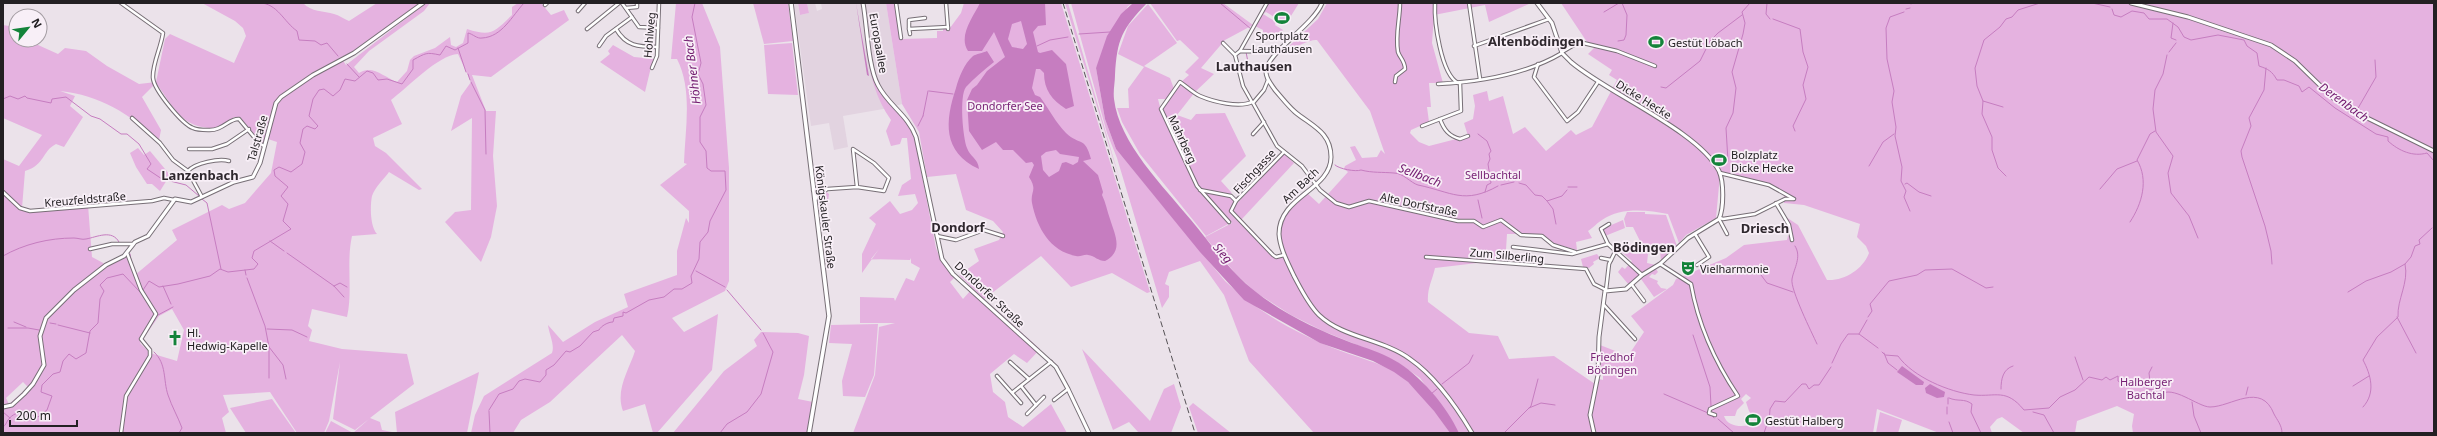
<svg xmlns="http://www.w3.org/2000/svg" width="2437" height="436" font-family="'Noto Sans',sans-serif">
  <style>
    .built { fill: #e2d3e0 }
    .green { fill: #e5b2e0; fill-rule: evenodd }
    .water { fill: #c67dc0; fill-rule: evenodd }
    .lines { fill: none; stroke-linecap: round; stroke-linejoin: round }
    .stream { stroke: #c67dc0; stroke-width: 1 }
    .street-casing { stroke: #776f76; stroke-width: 4.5 }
    .secondary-casing { stroke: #776f76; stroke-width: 5 }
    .primary-casing { stroke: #776f76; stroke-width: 5.5 }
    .street { stroke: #fff; stroke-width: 2.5 }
    .secondary { stroke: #fff; stroke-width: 3 }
    .primary { stroke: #fff; stroke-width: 3.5 }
    .rail { stroke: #565256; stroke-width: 1; stroke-dasharray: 6 3; stroke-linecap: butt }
    .labels { text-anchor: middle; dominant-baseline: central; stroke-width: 3.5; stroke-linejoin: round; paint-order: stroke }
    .street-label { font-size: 11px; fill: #232023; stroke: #f8eff7 }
    .poi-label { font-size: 11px; fill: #232023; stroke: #f8eff7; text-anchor: start }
    .park-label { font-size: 11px; fill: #761f73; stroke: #f8eff7 }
    .water-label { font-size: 12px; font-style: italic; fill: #71196e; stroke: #f8eff7 }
    .quarter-label { font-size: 13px; font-weight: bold; fill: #2f282e; stroke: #f8eff7 }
  </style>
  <rect width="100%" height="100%" fill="#ebe2ea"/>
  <!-- built -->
  <path class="built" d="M794 3H798L800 15 809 13 807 3H815L817 11 822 9 821 3H886L902 104 889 108 843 116 848 147 834 150 829 123 811 126Z"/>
  <!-- green -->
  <g class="green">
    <path d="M202 3H303C311 12 324 11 334 14 339 15 344 19 349 21L377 3H421L355 51 341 58 346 65 426 3H430L424 11 369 51 354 67 359 73C372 64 384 77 397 82L407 71 410 60 414 56 435 48 450 37 451 45 456 47 463 43 467 29C492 37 494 32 512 15V7L518 3H541L551 15 564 10 569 20 491 77 472 75 486 111H496L493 156 497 206 491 237 481 262 445 222 455 212 471 210 472 118 451 131 461 96 471 82 458 54C438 55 407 88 391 100L402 124 373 138 375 146 386 153 422 189 419 190 389 172C384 179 375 187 372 196 370 206 370 226 377 234L352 236C346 263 353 291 347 317L312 309 308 326 312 330 309 341 342 349 407 354 414 384 370 418 380 422 382 430 397 433H325L331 421 353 433 369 419 355 430 333 419 340 362 329 421 324 433H297L270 392 223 395 229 412 222 418 226 433H3V159L19 166 42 135 3 118V25L15 27 16 40H27L58 54 65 48 86 51 107 66 139 84 156 82 165 39 170 34 234 63 246 36 243 28 235 21ZM156 83C176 110 182 130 220 128L234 117H240L260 142 263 143 268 139 277 142 271 173 245 203 229 209 222 205 172 230 177 240 135 275 126 253 105 264 92 257 88 205 29 210 22 208 25 171C45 165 42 151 56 144L64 147 83 117 70 106 75 96 60 91C100 95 129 114 159 140L161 130 142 97ZM172 309 184 330 177 361 150 353 140 343 159 316ZM23 382 28 387 9 404 6 398Z"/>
    <path d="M676 3H702L720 47 729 168V281L725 291 672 318 684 332 718 314 712 370 657 433H653L645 404 623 411C615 390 629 370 635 351L622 335 550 402 521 420 513 433H471L475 415 484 396 552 353C555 345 549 334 548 325L563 342 595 322 628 307 624 294 677 275V251L686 218 689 223V211L660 185 687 164 684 163C685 130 693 90 677 59H671Z"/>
    <path d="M753 3H788L793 41 764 44Z"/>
    <path d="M798 3H807L809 13 800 15Z"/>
    <path d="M886 3H895L902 39 937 38V31H943V28H947V32L961 13 964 3H1061L1150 292 1147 293 1112 273 1071 287 1041 256 984 299 1040 349 1027 363 1014 354 990 374 993 392 1005 402 1008 417 1023 427 1051 404 1067 433H853L875 375 879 327 895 323H860V297L894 298 895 301 906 278 914 281 920 268 911 263V258L910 260 871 259 879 249 862 273V254L876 224 869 218 890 201 900 214 912 210 918 203 915 194 898 196 902 185 911 179 907 138H902L900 144 891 146 886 131 891 120C876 99 870 75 866 49H868L872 75 878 88 902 114 914 135 936 248 941 261 955 277 950 282 963 299 971 290 982 297 959 275 979 261 974 249 999 240 1003 232 993 221 966 210 956 174 927 177 919 132 902 104Z"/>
    <path d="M1065 3H1068L1121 184Z"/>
    <path d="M1071 3H1133L1128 6 1096 68 1105 119 1116 149 1225 281C1257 312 1299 335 1341 351 1359 358 1378 362 1395 372 1418 387 1435 411 1450 433H1314L1249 361 1224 295 1200 261 1169 272 1165 284 1169 286V297L1162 308 1117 158 1107 133Z"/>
    <path d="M1150 3H1223L1253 25 1225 40 1201 68 1214 74 1195 92 1177 115 1191 120 1196 114 1225 113 1246 156 1221 181 1231 192 1234 200 1230 212 1277 258 1286 256C1274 225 1285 213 1307 193L1319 204 1348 172 1344 169 1345 166 1356 160 1350 147 1355 146 1362 158 1377 157 1381 150 1385 154 1370 111 1317 40C1310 39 1296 48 1286 49L1318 19 1327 3H1531L1489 22 1485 5 1434 15 1432 43 1443 83H1429L1431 107H1427L1429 122 1411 130 1410 133 1419 142 1429 146 1468 136 1464 123 1473 119 1475 106 1473 95 1487 91 1489 101 1503 96 1513 134 1525 127 1546 151 1571 130 1576 135 1592 127 1617 80 1609 75 1612 70 1588 54 1597 45 1587 42 1561 3H2434V433H2133L2132 426 2134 414 2117 406 2077 421 2075 433H2024L2002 417 1997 419 1990 427 1992 433H1939L1877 409 1873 433H1459L1420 378 1394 360 1323 331 1291 315 1255 292 1235 273 1205 237 1232 223 1198 186 1162 110 1181 82 1189 75 1185 72 1199 58 1180 40 1177 41ZM1720 175 1762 184 1784 194V203L1804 205 1860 224 1857 237 1866 246 1869 253C1863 269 1845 281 1827 280L1798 225 1786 217 1793 236H1788L1787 240 1744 245 1726 258 1676 279 1673 285 1631 316 1644 332 1628 356 1600 345 1599 372 1603 376V380L1599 379 1593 400 1591 399 1595 384 1554 356 1509 359 1498 336 1469 333 1428 302C1427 289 1432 281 1435 268L1477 263 1505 265 1507 234H1541L1552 243 1577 250 1576 242 1592 238 1588 231C1593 228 1598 222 1602 220 1621 207 1647 210 1668 214L1679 243 1686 235 1716 218ZM1746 394 1751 398 1746 402 1749 411 1757 423C1747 427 1728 429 1724 416H1735L1737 410 1744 403 1741 399Z"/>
    <path d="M1269 3H1299L1286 24 1266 12 1263 14 1276 22 1275 25 1283 30 1279 34H1263V30L1255 26Z"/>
    <path d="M1148 4 1177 43 1144 66 1170 78 1174 89 1166 99H1158L1161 111 1196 187 1230 223 1206 236 1140 154 1122 122 1117 108H1129L1128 89 1144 67 1118 54 1128 26Z"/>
    <path d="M792 43 798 95 768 94 764 45Z"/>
    <path d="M613 45 634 57 655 59 651 67 645 92 600 62 610 54 608 51Z"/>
    <path d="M138 148 144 155 150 151 170 175 160 191 152 184H147L136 167 130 153Z"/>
    <path d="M1283 153 1294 163 1241 220 1233 213 1232 209Z"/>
    <path d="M825 191 829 194 827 208 819 213 818 197Z"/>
    <path d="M1627 212H1645V214L1666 215 1677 246 1661 261 1660 251 1655 250 1654 255 1648 254 1647 263 1656 265 1643 272 1629 285 1618 272 1622 267 1625 269 1632 261 1618 249H1628L1630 244 1635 247 1640 241 1633 227H1626L1624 219Z"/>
    <path d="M1623 220 1625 228 1605 236 1602 229Z"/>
    <path d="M1597 254 1600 258 1593 262 1594 264 1589 268 1583 267 1581 259Z"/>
    <path d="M1656 269 1658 272 1655 275 1652 274 1649 277 1658 281 1657 283 1661 288 1667 289 1654 297 1641 279Z"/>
    <path d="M878 324 874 375 865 397 843 396 842 381 852 344 829 343 831 325Z"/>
    <path d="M761 332 798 333 809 336 804 375 798 399 813 402 808 433H673L724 371 757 346 754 340Z"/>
    <path d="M1082 349 1150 421 1164 389 1174 384 1181 407 1171 433H1139L1129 422 1113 430Z"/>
    <path d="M479 372 467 433H397L395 412Z"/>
    <path d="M272 399 296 433H246L230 408Z"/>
    <path d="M1193 403 1231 433H1198L1189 407Z"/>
    <path d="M1880 412 1902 420 1898 433H1876Z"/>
  </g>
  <!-- water -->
  <g class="water">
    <path d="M856 3 869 76 867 75Z"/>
    <path d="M980 3H1045L1046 25 1038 26 1033 32 1038 52 1040 53 1052 50 1066 64 1074 106 1066 109C1052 100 1044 90 1044 73L1040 69H1036L1032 88 1035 95 1040 97C1049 109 1056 123 1066 133 1080 146 1085 136 1091 159L1083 161 1098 175 1103 192 1102 195C1106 203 1107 211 1110 219 1115 235 1124 251 1105 261 1098 261 1095 256 1088 255 1084 254 1081 257 1076 256 1050 251 1037 228 1032 203 1030 191 1038 191 1029 177L1034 165 1032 162 1026 163 1013 150H1003L996 142 982 150 969 131 967 100 972 89 977 85 987 71 1005 57 994 32 982 51H968C958 36 973 17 980 3ZM1021 21 1027 44 1023 49 1012 47 1008 39 1012 24ZM1056 150 1060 154 1079 157 1078 162 1073 165 1066 162 1062 163 1059 171 1049 177 1043 170 1041 156 1046 152Z"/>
    <path d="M1133 3H1147C1122 29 1117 39 1115 75 1115 82 1113 91 1114 99 1119 143 1164 187 1191 220 1211 244 1230 272 1256 292 1284 314 1318 330 1352 343 1366 348 1380 352 1394 360 1419 374 1447 406 1459 433H1450L1434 411 1408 382 1394 372 1373 361 1320 343 1244 300 1200 252 1116 149 1105 119 1096 68 1107 36 1121 14Z"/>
    <path d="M987 51 994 62C984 70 974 78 966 87 959 96 963 138 967 148 970 157 978 158 979 169 942 152 945 121 956 88 959 77 964 64 973 56 976 54 983 53 987 51Z"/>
    <path d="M1902 366 1924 382 1923 385H1916L1897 372Z"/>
    <path d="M1930 384 1945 392 1944 397 1937 398 1926 393 1925 388Z"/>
  </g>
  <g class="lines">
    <!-- stream -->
    <g class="stream">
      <path d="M260 3C277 3 284 22 297 31L299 40 315 41 321 45 327 43 338 56"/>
      <path d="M1220 3 1251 29"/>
      <path d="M1767 3 1766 14 1770 19"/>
      <path d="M1911 3V4"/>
      <path d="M2092 3 2110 7"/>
      <path d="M1906 9 1910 8"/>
      <path d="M2112 9 2114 15 2121 17 2132 11 2144 13 2149 19H2167L2178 27 2184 37 2191 40 2218 35 2244 40 2247 46 2257 53 2259 66C2268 69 2272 71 2277 80H2284L2299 86 2302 92 2309 87 2335 108 2376 134 2388 137V141C2399 151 2413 157 2427 153L2434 161"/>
      <path d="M1604 12 1619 3"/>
      <path d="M1904 12 1890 17 1886 28 1887 59 1894 91 1892 102 1896 127 1895 136 1902 167 1901 181 1906 191 1904 197 1910 211"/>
      <path d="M1773 19 1800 29 1803 52 1808 67 1803 85 1806 99 1793 126 1795 131"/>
      <path d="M2173 23 2171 38 2176 40"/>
      <path d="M1079 34 1110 32"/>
      <path d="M1618 41 1624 40 1626 35 1627 15 1622 3"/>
      <path d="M1037 46 1050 40 1068 37"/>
      <path d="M458 48 466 72"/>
      <path d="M1246 52 1248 62"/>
      <path d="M2169 52 2176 43"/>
      <path d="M2167 55 2163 74 2155 90 2153 109 2156 132 2173 156 2168 173 2171 193 2189 216 2198 238"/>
      <path d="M347 64 359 77"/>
      <path d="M2266 68 2264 90 2249 118 2251 126 2241 151 2242 157 2265 226 2271 251 2272 264"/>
      <path d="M468 74 470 80"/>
      <path d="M471 82 485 110 486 154"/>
      <path d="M1661 87 1666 88 1700 61 1710 41 1718 33 1742 15"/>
      <path d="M929 91 953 94"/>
      <path d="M3 99 10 96 18 99 25 96 27 98 51 103 52 99 66 97 91 116 100 119 121 134H127L139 144 151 164 147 169 162 179 186 185 199 196"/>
      <path d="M1983 101 2003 107"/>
      <path d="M2357 110 2376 77 2375 60"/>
      <path d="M923 116 928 91"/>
      <path d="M918 126 923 116"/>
      <path d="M1478 134 1487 141 1491 151 1489 154 1490 159 1488 164 1491 183 1487 185 1485 192"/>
      <path d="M1728 161 1726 128 1733 113 1736 88 1732 72 1743 34 1745 23 1742 12 1750 3"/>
      <path d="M1335 165C1339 169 1356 172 1361 170 1372 173 1383 172 1394 173 1403 173 1411 183 1418 185 1452 192 1464 205 1498 186"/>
      <path d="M1869 166 1883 142 1894 134"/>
      <path d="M2006 176 1998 168 1992 150V137L1982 114 1983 101 1977 86 1975 68 1984 40 2000 27 2006 19 2012 17 2018 10 2040 3"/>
      <path d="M1519 183 1526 185 1535 195 1542 196 1547 201 1562 196 1567 190"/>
      <path d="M1905 184 1907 183 1919 192 1931 196"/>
      <path d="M1501 185 1514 182"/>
      <path d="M1568 187H1577"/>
      <path d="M2100 189 2117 169 2137 161"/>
      <path d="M202 199 207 203 221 269"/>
      <path d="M1478 200 1482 218"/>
      <path d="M1547 201 1553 209 1556 224"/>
      <path d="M2130 222C2142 204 2149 180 2137 160L2150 134 2155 131"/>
      <path d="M270 241 284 251"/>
      <path d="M1795 246C1802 257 1794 268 1792 279 1790 289 1812 333 1817 344"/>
      <path d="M287 253 334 286 344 297"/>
      <path d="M130 254 131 260"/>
      <path d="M3 256C24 244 49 238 74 238 78 238 82 240 86 239 97 237 112 229 119 242"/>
      <path d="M245 270 246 275"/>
      <path d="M696 271 725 287"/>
      <path d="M1758 271 1767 283 1793 292"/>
      <path d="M247 278 265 326 269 347 283 365 286 379"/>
      <path d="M163 286 171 304"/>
      <path d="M334 286 340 283 347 287"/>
      <path d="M143 290 149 281 159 287 178 284 210 276 220 269 228 272 254 269 258 264 252 258 254 251 291 229 283 221 288 204 281 196 288 187 275 176 274 170 279 167 291 172 302 164 305 152 300 143 303 129 307 126 315 129 318 126 309 116 313 99 319 90 324 89 333 96 340 90 345 79 355 81 367 71 373 73 378 80 387 79 402 84 413 69V60C426 53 426 52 440 55L446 46 455 50 468 43V33C473 34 477 39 482 38 502 37 512 16 524 3"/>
      <path d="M727 290 761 330"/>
      <path d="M2348 292 2366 281 2391 272 2405 264"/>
      <path d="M158 315 173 307"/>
      <path d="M1868 317 1872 311 1870 304 1889 281 1917 275 1925 270 1952 269 1986 288 1993 287"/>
      <path d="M2397 317 2416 353"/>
      <path d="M14 322 26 327"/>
      <path d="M50 323 56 324"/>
      <path d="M58 325 90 333"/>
      <path d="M8 328H28L39 330"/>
      <path d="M267 329 292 330 307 337"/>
      <path d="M1859 334 1867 320"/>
      <path d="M1693 335 1710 387 1711 406"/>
      <path d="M154 352C167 364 163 380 168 395 172 407 178 417 182 428L179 433"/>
      <path d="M1882 352 1885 355 1898 356C1913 377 1949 392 1974 395 1996 397 2006 388 2024 410L2049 408 2060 397 2075 390 2089 377 2102 380 2106 377 2110 380 2118 376V381L2121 383 2124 381 2128 385 2135 381 2145 385 2147 389 2155 390 2160 395C2172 384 2198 407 2210 407 2231 407 2261 381 2274 414 2277 420 2282 425 2282 433"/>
      <path d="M1884 353 1888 363 1897 370"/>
      <path d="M2075 357 2083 380"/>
      <path d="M1832 363 1841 344 1848 334H1859L1878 348"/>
      <path d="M269 378V347"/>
      <path d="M1442 384 1469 363 1473 355"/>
      <path d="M2145 385 2150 382 2149 373 2152 367"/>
      <path d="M2353 386 2369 376"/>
      <path d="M2001 389C2001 379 2003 369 2013 366"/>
      <path d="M1431 394 1437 389"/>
      <path d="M1664 394 1708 413"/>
      <path d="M2246 395 2248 387"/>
      <path d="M1948 398V404"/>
      <path d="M1949 398C1958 402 1964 398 1972 404L1971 412 1981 433"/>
      <path d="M2192 402 2194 416 2201 433"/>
      <path d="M1947 407V414"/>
      <path d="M2363 407C2376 393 2371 375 2363 360L2377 337 2398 317C2397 299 2409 283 2405 264L2411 257 2415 246 2420 244 2419 240 2432 228"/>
      <path d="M1529 408 1541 403 1555 405"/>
      <path d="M489 410 499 394 513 389 519 381 525 379 540 382 546 375V370L554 365 566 351 570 352 580 346 593 332 599 330C601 326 608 322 613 322L614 318 623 316V312L626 313 649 300 664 297 674 289H682L692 283 691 276 699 259 700 242 708 232 710 221 726 190 725 171H711L707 168 706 151 700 142V117L706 105 703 84 698 74 701 63 692 17 695 3"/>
      <path d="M489 411 490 433"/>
      <path d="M3 412 10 418"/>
      <path d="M2033 412 2044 415 2054 433"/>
      <path d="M1711 415 1714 418"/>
      <path d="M1718 419 1734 433"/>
      <path d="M1949 422 1953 433"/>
      <path d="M3 427C6 425 6 423 8 420 17 408 28 414 38 417L47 410 52 396 41 392 42 385 53 374 60 372 63 361 69 354 76 359 86 353 90 331 98 323 100 299 104 291 100 285 107 278 123 274 140 292"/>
      <path d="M720 433 727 424 747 412 761 394 773 352 763 333"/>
      <path d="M1504 433 1531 406 1538 379"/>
      <path d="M1764 433 1767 424 1769 423 1770 409 1775 401 1785 402 1802 384H1806L1809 389 1814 385H1819L1831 367"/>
    </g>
    <!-- street casing -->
    <g class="street-casing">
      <g id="street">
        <path d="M121 3 163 33C161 48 152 64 153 78 154 90 182 124 193 128 197 130 204 130 208 130 223 131 229 118 239 119L259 143 264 146"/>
        <path d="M622 3 639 27 658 28"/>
        <path d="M896 3 901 38"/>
        <path d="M946 3 948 29"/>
        <path d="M1435 3C1434 22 1441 74 1458 83"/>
        <path d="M1469 3 1480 79"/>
        <path d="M545 5 547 3"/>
        <path d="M626 8 637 7V3"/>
        <path d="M578 11 585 3"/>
        <path d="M925 18 909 20V29L948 27"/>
        <path d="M587 29 619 3"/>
        <path d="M616 29C626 46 638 47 657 47"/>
        <path d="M909 29 910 34"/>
        <path d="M1223 43 1235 55"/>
        <path d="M599 46 606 36 632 17"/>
        <path d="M1474 46 1549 19"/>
        <path d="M1240 51 1267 3"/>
        <path d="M1562 52 1579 42 1617 51 1655 66"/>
        <path d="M1538 64 1534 77 1567 121 1578 112 1598 82"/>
        <path d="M652 68 657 56 659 3"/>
        <path d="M1268 80 1264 90 1253 103 1277 146 1302 166 1320 190 1336 203 1349 207 1369 201 1458 221H1474L1483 227 1501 220 1521 235 1542 236 1553 245 1575 252"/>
        <path d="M1395 82 1396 76 1405 69C1405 61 1400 58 1398 52 1395 35 1400 19 1400 3"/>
        <path d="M1438 84C1480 82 1525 75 1562 53"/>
        <path d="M132 118 160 143 173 160 188 171 202 197"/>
        <path d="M1440 119C1444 130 1449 136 1460 139L1468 136"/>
        <path d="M1422 126 1461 111 1460 83"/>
        <path d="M1253 134 1264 122"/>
        <path d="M189 149H212L227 144 249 129"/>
        <path d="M1284 152 1236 201 1231 211 1273 255 1276 257 1284 255"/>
        <path d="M188 171C195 163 219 158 229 161"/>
        <path d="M1720 173 1769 185 1794 199"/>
        <path d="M813 190 857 187 853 149 874 163 889 178 884 191 857 187"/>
        <path d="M1200 190 1231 196 1236 201"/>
        <path d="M3 192 20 208 30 211 152 201 164 198 174 200"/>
        <path d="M815 200 819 193 826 190"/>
        <path d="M1776 203 1789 225 1792 240"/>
        <path d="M1720 218 1723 219 1755 214 1785 199H1793"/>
        <path d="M1719 219 1727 234"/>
        <path d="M1229 222 1197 186 1161 109 1180 82C1186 86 1193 93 1200 96 1214 102 1239 108 1252 102L1243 86 1235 55 1240 51 1278 52"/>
        <path d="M1609 224 1601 229 1608 244 1642 275"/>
        <path d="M1695 234 1709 257 1697 265"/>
        <path d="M937 236 956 240 984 230 1003 236"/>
        <path d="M1513 247 1572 254 1608 244"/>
        <path d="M90 249 112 244H133"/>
        <path d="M1426 257 1586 269 1594 284 1606 290 1609 264 1616 250"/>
        <path d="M1601 258 1611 260"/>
        <path d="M1660 264 1691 284C1698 324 1715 362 1738 396L1710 409 1709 413 1715 415"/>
        <path d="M1632 285 1644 301"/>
        <path d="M1604 305 1635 339"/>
        <path d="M1010 362 1029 379"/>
        <path d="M997 376 1021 403"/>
        <path d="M1021 386 1036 405 1027 414"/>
        <path d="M1013 392 1051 362"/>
        <path d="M1054 400 1068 389"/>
        <path d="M1036 405 1044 397"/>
        <path d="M121 433 126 396 150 356V350L141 339 156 314 141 290 127 253"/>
      </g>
    </g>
    <!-- secondary casing -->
    <g class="secondary-casing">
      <g id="secondary">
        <path d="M863 3C867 25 868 67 878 85 888 105 908 115 916 137L942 259 953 274 1056 367 1068 389 1089 433"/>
        <path d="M1322 3C1313 26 1266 53 1266 72 1266 79 1271 84 1275 90 1282 98 1288 106 1295 112 1312 126 1331 132 1331 157 1331 190 1279 196 1279 234 1280 249 1288 263 1294 276 1301 289 1308 304 1319 315 1343 338 1383 339 1410 359 1436 377 1456 406 1472 433"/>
        <path d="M1537 3 1552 23 1562 53 1571 62C1607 93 1699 131 1719 171 1724 182 1724 208 1719 219L1688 238 1660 264 1642 275 1626 289 1605 291 1599 337 1598 375 1590 415 1594 433"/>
        <path d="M2131 3 2188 17 2271 45 2295 61 2333 98 2347 108 2434 151"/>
        <path d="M3 407 12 405 24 394 33 384 44 365 40 336 46 318 74 290 106 265 124 256 135 242 148 236 175 199 191 202 234 182 253 177 260 163 276 103 281 97 313 75 354 53 423 3"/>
      </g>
    </g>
    <!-- primary casing -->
    <g class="primary-casing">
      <path id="primary" d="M791 3 829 316 809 433"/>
    </g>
    <!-- street -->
    <use href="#street" class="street"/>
    <!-- secondary -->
    <use href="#secondary" class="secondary"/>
    <!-- primary -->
    <use href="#primary" class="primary"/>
    <!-- rail -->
    <path class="rail" d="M1063 3 1195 433"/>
  </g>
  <!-- icons -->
  <defs>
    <g id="stadium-bare" transform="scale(1.2)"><path d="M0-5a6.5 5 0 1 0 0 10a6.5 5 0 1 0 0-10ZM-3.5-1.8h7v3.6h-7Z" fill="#13833a" stroke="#f8eff7" stroke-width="2.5" paint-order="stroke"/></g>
    <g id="theatre-bare" transform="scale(1.2)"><path d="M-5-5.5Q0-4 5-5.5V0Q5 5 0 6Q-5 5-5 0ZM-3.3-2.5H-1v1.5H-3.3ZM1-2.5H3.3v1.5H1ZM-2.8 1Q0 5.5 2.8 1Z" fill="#13833a" stroke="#f8eff7" stroke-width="2.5" paint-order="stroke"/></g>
    <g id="church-bare" transform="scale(1.2)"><path d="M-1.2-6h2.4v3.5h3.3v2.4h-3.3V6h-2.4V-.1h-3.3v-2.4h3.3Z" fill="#13833a" stroke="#f8eff7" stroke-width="2.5" paint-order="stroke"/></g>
  </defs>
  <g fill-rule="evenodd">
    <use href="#stadium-bare" x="1282" y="18"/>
    <use href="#stadium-bare" x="1656" y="42"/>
    <use href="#stadium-bare" x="1719" y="160"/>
    <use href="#theatre-bare" x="1688" y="268"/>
    <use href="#church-bare" x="175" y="338"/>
    <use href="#stadium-bare" x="1753" y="420"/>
  </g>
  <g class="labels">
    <!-- street labels -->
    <g class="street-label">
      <text transform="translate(649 35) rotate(-85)">Hohlweg</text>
      <text transform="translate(879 43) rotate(80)">Europaallee</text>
      <text transform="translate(1644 99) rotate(32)">Dicke Hecke</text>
      <text transform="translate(257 138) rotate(-74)">Talstraße</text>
      <text transform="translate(1183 139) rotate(65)">Mahrberg</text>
      <text transform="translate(1254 171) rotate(-47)">Fischgasse</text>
      <text transform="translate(1300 185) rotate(-44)">Am Bach</text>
      <text transform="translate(85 199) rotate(-5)">Kreuzfeldstraße</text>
      <text transform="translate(1419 204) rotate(12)">Alte Dorfstraße</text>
      <text transform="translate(826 217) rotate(83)">Königskauler Straße</text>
      <text transform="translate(1507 255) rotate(5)">Zum Silberling</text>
      <text transform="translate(990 294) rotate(43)">Dondorfer Straße</text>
    </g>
    <!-- poi labels -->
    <g class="poi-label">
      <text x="1282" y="35" text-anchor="middle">Sportplatz<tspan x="1282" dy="13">Lauthausen</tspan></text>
      <text x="1668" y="42">Gestüt Löbach</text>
      <text x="1731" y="154">Bolzplatz<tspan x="1731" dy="13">Dicke Hecke</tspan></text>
      <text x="1700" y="268">Vielharmonie</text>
      <text x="187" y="332">Hl.<tspan x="187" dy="13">Hedwig-Kapelle</tspan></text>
      <text x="1765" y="420">Gestüt Halberg</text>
    </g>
    <!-- park labels -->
    <g class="park-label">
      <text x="1005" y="105">Dondorfer See</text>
      <text x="1493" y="174">Sellbachtal</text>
      <text x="1612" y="356">Friedhof<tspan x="1612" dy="13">Bödingen</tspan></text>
      <text x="2146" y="381">Halberger<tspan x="2146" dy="13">Bachtal</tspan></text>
    </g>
    <!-- water labels -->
    <g class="water-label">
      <text transform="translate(692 70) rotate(-97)">Höhner Bach</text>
      <text transform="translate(2344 102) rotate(36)">Derenbach</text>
      <text transform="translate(1420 175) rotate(21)">Sellbach</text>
      <text transform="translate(1223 253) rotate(50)">Sieg</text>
    </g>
    <!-- quarter labels -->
    <g class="quarter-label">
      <text x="1536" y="41">Altenbödingen</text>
      <text x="1254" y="66">Lauthausen</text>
      <text x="200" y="175">Lanzenbach</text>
      <text x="958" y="227">Dondorf</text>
      <text x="1765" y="228">Driesch</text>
      <text x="1644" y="247">Bödingen</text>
    </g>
  </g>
  <!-- border -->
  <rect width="2437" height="436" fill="none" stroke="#232023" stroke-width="8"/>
  <!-- north arrow -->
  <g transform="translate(28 28) rotate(61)"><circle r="19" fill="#f8eff7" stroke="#a39ca2"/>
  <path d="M0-3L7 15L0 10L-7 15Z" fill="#13833a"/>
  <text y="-6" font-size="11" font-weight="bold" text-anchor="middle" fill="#232023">N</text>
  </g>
  <!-- scale -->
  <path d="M10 420v6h67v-6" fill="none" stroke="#232023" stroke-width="2"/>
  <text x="16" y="420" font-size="12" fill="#232023" stroke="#f8eff7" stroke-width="3" paint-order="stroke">200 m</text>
</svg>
